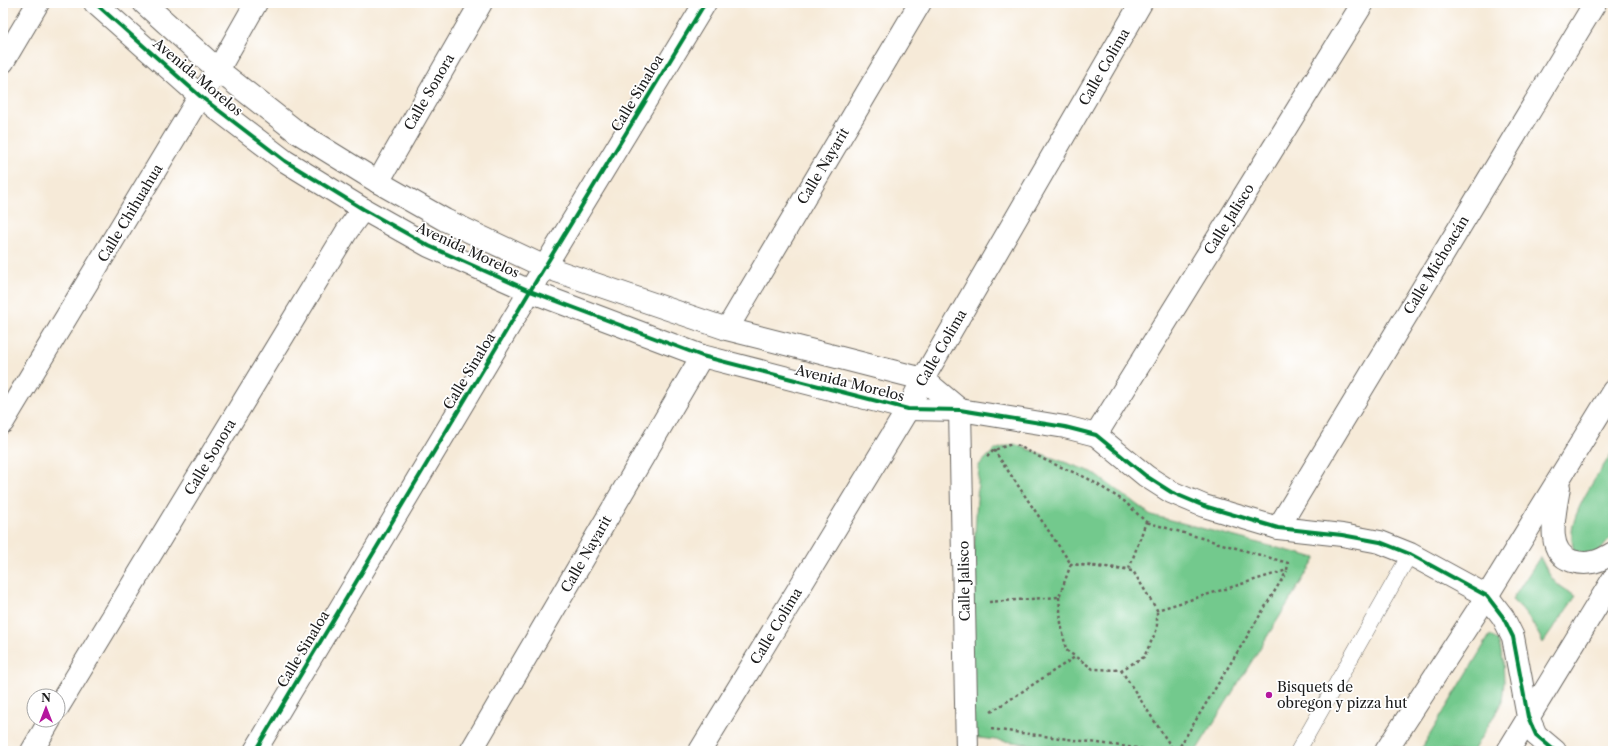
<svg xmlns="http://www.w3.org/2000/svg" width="1616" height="754" font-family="'Libre Caslon Text',serif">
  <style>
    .green { fill: #73c98d; stroke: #487254 }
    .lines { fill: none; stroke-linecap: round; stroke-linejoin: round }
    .lane-casing { stroke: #68645e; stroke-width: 16 }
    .street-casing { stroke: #68645e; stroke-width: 24 }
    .secondary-casing { stroke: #68645e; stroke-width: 24 }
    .path { stroke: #68645e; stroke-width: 2.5; stroke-dasharray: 3 3; stroke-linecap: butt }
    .lane { stroke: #fff; stroke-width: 15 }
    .street { stroke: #fff; stroke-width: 22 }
    .secondary { stroke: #fff; stroke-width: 22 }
    .cycleway-casing { stroke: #fff; stroke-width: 6 }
    .cycleway { stroke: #00873e; stroke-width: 4 }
    .poi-dot { fill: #b5179e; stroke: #fff; stroke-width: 1.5 }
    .labels { text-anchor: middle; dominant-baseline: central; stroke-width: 3.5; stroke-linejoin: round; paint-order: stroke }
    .street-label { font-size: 14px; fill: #1c1c1c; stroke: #fff }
    .poi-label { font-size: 14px; fill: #1c1c1c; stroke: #fff; text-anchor: start }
  </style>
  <rect width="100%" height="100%" fill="#fff"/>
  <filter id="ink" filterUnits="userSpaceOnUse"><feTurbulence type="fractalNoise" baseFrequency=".025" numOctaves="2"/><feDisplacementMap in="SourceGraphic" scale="8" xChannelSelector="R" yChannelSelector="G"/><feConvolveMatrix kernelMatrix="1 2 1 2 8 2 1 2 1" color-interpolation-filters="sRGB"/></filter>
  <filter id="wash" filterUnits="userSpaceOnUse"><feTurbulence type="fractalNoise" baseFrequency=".012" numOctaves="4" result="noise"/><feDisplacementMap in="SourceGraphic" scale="16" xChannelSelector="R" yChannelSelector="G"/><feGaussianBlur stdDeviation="0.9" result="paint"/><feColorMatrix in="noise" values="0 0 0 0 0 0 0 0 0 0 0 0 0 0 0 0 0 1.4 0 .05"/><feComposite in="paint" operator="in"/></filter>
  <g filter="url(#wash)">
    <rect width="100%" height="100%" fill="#f6ead8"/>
    <!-- green -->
    <g class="green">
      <path d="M1014 444 1092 472 1151 515 1316 558 1196 751H1086L963 736 979 465 994 450Z"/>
      <path d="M1613 451V535L1596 556 1574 552C1572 543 1571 534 1573 525 1580 498 1599 474 1613 451Z"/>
      <path d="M1540 557C1552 580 1553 584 1576 596L1543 643C1535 626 1526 612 1512 600Z"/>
      <path d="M1490 635 1498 641 1503 659 1504 682 1502 702 1473 751H1420Z"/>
    </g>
  </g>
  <g filter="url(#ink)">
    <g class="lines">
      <!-- lane casing -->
      <g class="lane-casing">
        <path id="lane" d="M1298 751 1410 554"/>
      </g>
      <!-- street casing -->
      <g class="street-casing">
        <g id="street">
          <path d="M3 62 38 3"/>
          <path d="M378 182 481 3"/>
          <path d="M727 329 920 3"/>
          <path d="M3 422 200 96 218 70 256 3"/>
          <path d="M1096 435 1363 3"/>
          <path d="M1278 528 1595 3"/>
          <path d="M58 707 347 231 363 209"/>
          <path d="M32 751 50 720"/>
          <path d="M255 751 530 291 705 3"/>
          <path d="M471 751 702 356"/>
          <path d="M700 751 908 409 923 379 1141 3"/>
        </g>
      </g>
      <!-- secondary casing -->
      <g class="secondary-casing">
        <g id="secondary">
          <path d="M95 3 200 96 285 161 363 209 429 246 530 291 702 356 908 409 960 410 1065 427 1096 435 1146 476 1171 492 1204 506 1278 528 1342 535 1380 542 1410 554 1487 596 1503 617 1513 637 1528 717 1536 735 1555 751"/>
          <path d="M144 3 218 70 297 132 378 182 445 220 545 267 727 329 923 379 960 410"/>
          <path d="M960 410 967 751"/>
          <path d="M1559 487C1556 510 1543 552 1572 561 1588 566 1600 561 1613 553"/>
          <path d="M1386 751 1487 596 1613 391"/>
          <path d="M1508 751 1613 579"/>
        </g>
      </g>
      <!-- path -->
      <g class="path">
        <path d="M1017 445 1047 461 1087 478 1124 501 1146 522 1129 569 1071 564 1133 571 1157 610 1287 570 1288 563 1146 522"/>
        <path d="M987 457 994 450 1012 444"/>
        <path d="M1059 597 1061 623 1066 650 1093 669 1121 670 1144 657 1157 629V610"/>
        <path d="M989 602 1059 597 1071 564 994 450"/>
        <path d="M1121 670 1174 751"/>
        <path d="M991 712 1075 657"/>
        <path d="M991 729 1159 751"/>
        <path d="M1177 751 1287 571"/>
      </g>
      <!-- lane -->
      <use href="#lane" class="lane"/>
      <!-- street -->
      <use href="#street" class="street"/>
      <!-- secondary -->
      <use href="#secondary" class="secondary"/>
      <!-- cycleway casing -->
      <g class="cycleway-casing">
        <g id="cycleway">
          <path d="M95 3 200 96 285 161 363 209 429 246 530 291 702 356 908 409 960 410 1065 427 1096 435 1146 476 1171 492 1204 506 1278 528 1342 535 1380 542 1410 554 1487 596 1503 617 1513 637 1528 717 1536 735 1555 751"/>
          <path d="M255 751 530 291 705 3"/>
        </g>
      </g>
      <!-- cycleway -->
      <use href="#cycleway" class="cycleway"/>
    </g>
  </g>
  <!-- markers -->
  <circle class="poi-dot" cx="1269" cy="695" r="4"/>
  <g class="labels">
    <!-- street labels -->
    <g class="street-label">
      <text transform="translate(1104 67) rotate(-60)">Calle Colima</text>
      <text transform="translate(198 77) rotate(40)">Avenida Morelos</text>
      <text transform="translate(429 92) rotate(-60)">Calle Sonora</text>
      <text transform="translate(637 93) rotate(-59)">Calle Sinaloa</text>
      <text transform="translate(823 166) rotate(-59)">Calle Nayarit</text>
      <text transform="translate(130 213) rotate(-59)">Calle Chihuahua</text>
      <text transform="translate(1229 219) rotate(-58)">Calle Jalisco</text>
      <text transform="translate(468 250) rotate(25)">Avenida Morelos</text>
      <text transform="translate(1436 265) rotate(-59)">Calle Michoacán</text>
      <text transform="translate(941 348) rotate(-60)">Calle Colima</text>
      <text transform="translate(469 371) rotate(-59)">Calle Sinaloa</text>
      <text transform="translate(850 383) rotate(14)">Avenida Morelos</text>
      <text transform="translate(210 457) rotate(-59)">Calle Sonora</text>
      <text transform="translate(586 554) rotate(-60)">Calle Nayarit</text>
      <text transform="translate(964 581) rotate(-91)">Calle Jalisco</text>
      <text transform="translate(776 626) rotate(-59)">Calle Colima</text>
      <text transform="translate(303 649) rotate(-59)">Calle Sinaloa</text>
    </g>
    <!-- poi labels -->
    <g class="poi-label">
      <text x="1277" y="687">Bisquets de<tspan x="1277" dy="16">obregon y pizza hut</tspan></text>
    </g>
  </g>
  <!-- margin -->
  <rect width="1616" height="754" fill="none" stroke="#fff" stroke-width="16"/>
  <!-- north arrow -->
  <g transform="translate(46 708)"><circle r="19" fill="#ffffff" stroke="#a4a4a4"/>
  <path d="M0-3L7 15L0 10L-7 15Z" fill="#b5179e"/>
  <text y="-6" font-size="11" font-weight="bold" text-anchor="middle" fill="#1c1c1c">N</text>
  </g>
</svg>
